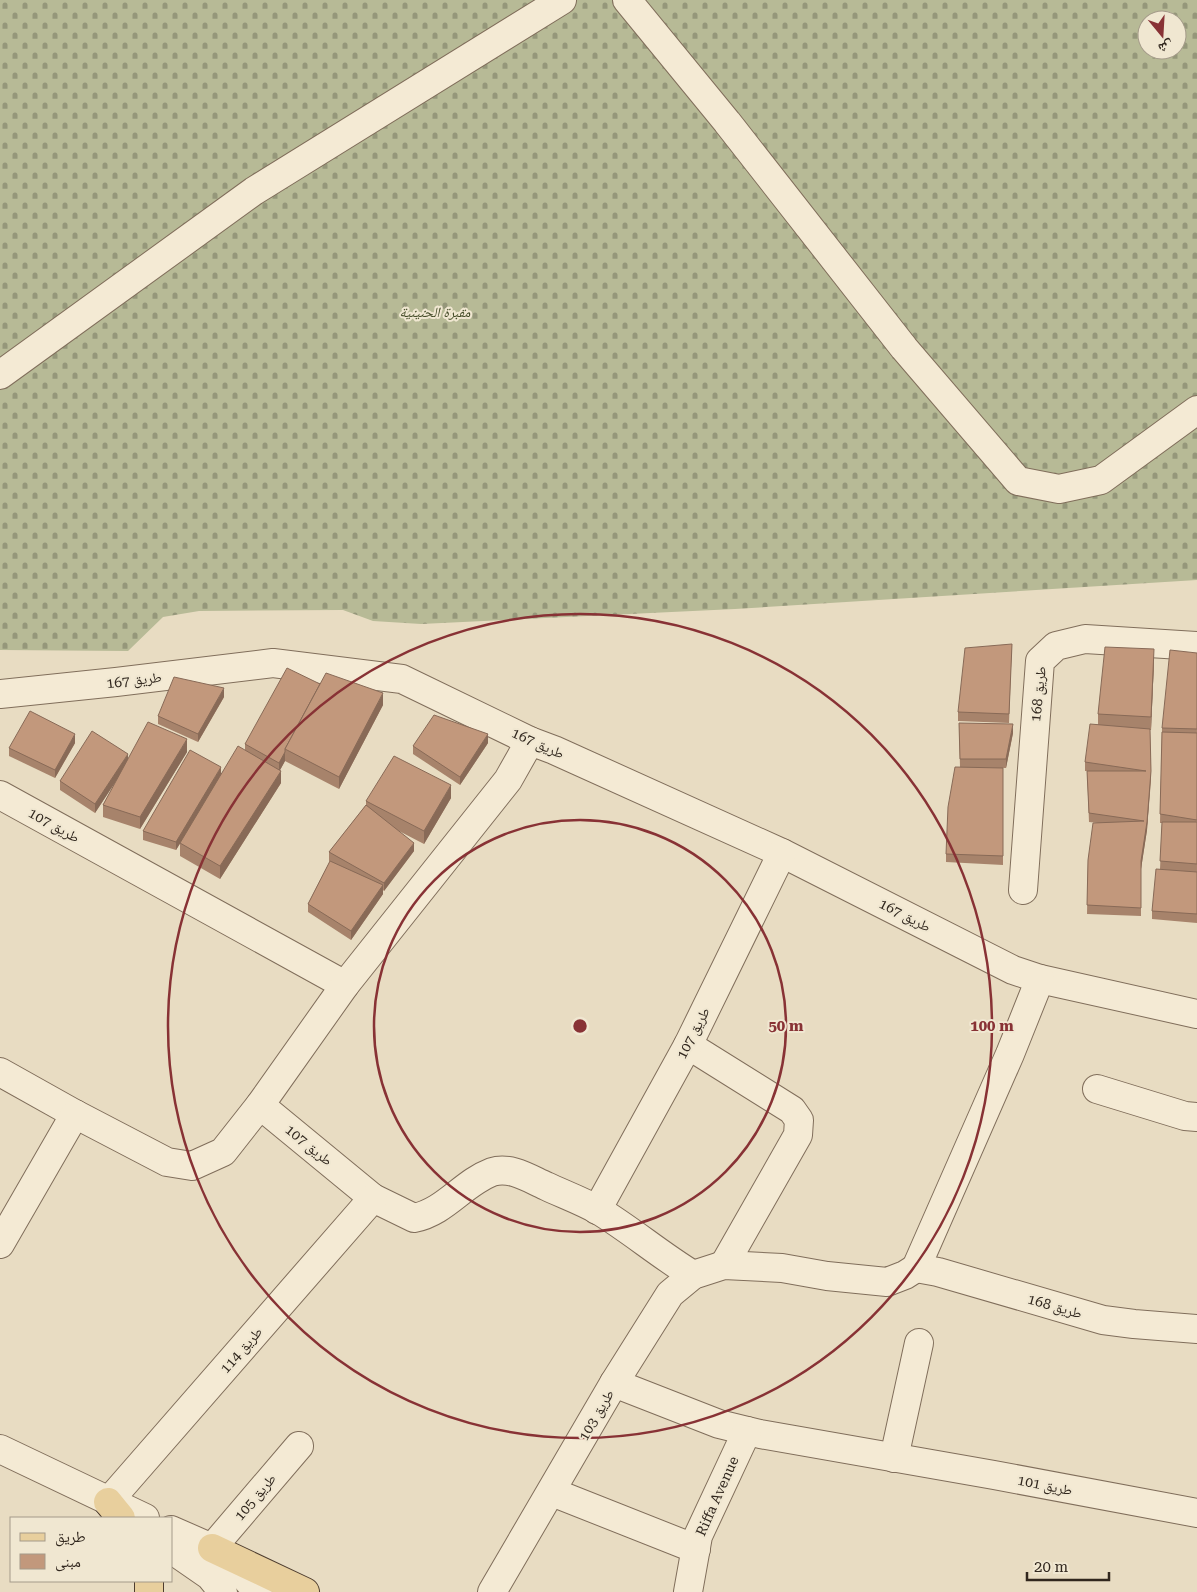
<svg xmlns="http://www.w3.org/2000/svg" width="1197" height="1592" font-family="'Roboto Serif','Noto Naskh Arabic',serif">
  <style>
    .cemetery { fill: url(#cemetery-stones); fill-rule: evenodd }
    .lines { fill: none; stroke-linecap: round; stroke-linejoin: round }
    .street-casing { stroke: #806e5b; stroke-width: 30 }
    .primary-casing { stroke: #4e3d2f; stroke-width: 30 }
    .street { stroke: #f4ead4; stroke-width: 28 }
    .primary { stroke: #e8cf9d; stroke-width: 28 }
    .wall { fill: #a7836b }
    .shaded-wall { fill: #886a57 }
    .building { fill: #c2987c; stroke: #886a57 }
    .ring { fill: none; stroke: #883235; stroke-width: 2.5 }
    .labels { text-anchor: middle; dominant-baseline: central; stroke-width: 4; stroke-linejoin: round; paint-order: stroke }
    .park-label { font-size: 14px; font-style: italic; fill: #434b27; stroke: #f0e7d1 }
    .street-label { font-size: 14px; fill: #31271e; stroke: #f0e7d1 }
    .centre { fill: #883235; stroke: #f0e7d1; stroke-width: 2.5 }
    .ring-label { font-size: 15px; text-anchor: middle; font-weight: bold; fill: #883235; stroke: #f0e7d1; stroke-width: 4; stroke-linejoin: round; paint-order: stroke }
  </style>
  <defs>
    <pattern id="cemetery-stones" width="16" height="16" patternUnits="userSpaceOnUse" patternTransform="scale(1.25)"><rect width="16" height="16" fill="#b7ba96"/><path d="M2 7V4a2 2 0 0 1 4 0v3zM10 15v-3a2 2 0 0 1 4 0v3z" fill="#95977a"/></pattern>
  </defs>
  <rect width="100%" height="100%" fill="#e8dcc2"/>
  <!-- cemetery -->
  <path class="cemetery" d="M0 0H1197V580L735 609 421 624 373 621 343 610 199 611 163 617 128 651 0 650ZM1147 20H1177V50H1147Z"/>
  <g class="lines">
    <!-- street casing -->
    <g class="street-casing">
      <g id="street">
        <path d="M627 0 727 122 904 348 1018 481 1059 489 1101 480 1197 410"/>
        <path d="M0 375 254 191 562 0"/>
        <path d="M0 694 116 682 273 663 402 679 530 741 554 750 782 853 1013 970 1040 979 1197 1014"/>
        <path d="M0 795 345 985"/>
        <path d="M1023 890 1040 661 1056 646 1085 639 1197 646"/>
        <path d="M688 1045 792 1110 799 1120 798 1135 724 1265"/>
        <path d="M0 1072 75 1114 167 1162 192 1166 223 1152 260 1105 345 985 508 780 530 741"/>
        <path d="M1097 1089 1185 1116 1197 1117"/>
        <path d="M260 1105 373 1198 414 1218C445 1212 463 1183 492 1172 511 1166 530 1179 546 1186 563 1194 582 1201 598 1210 631 1230 660 1255 693 1275"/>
        <path d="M597 1210 688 1045 782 853"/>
        <path d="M0 1244 75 1114"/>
        <path d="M916 1268 1010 1054 1040 979"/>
        <path d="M916 1268 938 1272 1103 1320 1134 1324 1197 1329"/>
        <path d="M614 1383 719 1424 760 1434 994 1475 1197 1513"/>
        <path d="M0 1449 145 1518"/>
        <path d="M894 1458 919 1343"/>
        <path d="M552 1492 696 1549"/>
        <path d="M108 1502 373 1198"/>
        <path d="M171 1530 212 1548 234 1565 258 1592"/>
        <path d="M212 1548 299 1446"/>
        <path d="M171 1549 210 1576 223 1592"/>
        <path d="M492 1592 614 1383 670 1294 693 1275 724 1265 782 1268 827 1276 887 1282 905 1275 916 1268"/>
        <path d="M688 1592 698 1536 747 1431"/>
      </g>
    </g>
    <!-- primary casing -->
    <g class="primary-casing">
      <g id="primary">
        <path d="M108 1502 121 1518"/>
        <path d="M212 1548 305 1592"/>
        <path d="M149 1581V1592"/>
      </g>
    </g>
    <!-- street -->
    <use href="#street" class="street"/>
    <!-- primary -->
    <use href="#primary" class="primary"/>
  </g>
  <!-- wall -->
  <g class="wall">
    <path d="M1012 644 1009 723 958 721V712Z"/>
    <path d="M1197 653V923L1152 919V911L1160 869 1162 823H1160L1162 728Z"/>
    <path d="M1154 662 1151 730H1150L1151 780 1147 830 1141 869V916L1087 914 1088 860 1098 823 1089 822 1087 771H1085V762L1098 725V714Z"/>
    <path d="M320 684 383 705 339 789 285 761 280 770 281 783 220 879 180 856V843L183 839 176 850 143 840V831L221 774 245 750V744Z"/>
    <path d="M224 697 198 742 158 724V716Z"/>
    <path d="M959 723 1013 733 1006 768H981H1003V865L946 862V854L960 767Z"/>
    <path d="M75 743 55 778 9 756V748Z"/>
    <path d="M488 743 460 785 413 754V746Z"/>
    <path d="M187 752 140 829 103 817V805L119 776 95 813 60 790V781L128 760Z"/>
    <path d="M451 798 424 844 397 830 414 851 384 891 383 890V894L351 940 308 912V904L330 861H329V852L366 805V801Z"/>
  </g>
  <!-- shaded-wall -->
  <g class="shaded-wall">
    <path d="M1154 649V662L1151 730V717Z"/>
    <path d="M224 688V697L198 742V734Z"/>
    <path d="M383 693V705L339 789V777Z"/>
    <path d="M1013 724V733L1006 768V759Z"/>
    <path d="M75 734V743L55 778V770Z"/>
    <path d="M488 734V743L460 785V777Z"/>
    <path d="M187 739V752L140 829V817Z"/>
    <path d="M285 752V761L279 772V763Z"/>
    <path d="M128 754V763L95 813V804Z"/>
    <path d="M221 767V775L176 850V842Z"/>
    <path d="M281 771V783L220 879V866Z"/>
    <path d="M1151 771 1147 830 1141 869V861Z"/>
    <path d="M451 785V798L424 844V831Z"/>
    <path d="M414 843V851L384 891V883Z"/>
    <path d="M383 885V894L351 940V931Z"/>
  </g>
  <!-- building -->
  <g class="building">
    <path d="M1012 644 1009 714 958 712 965 648Z"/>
    <path d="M1105 647 1154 649 1151 717 1098 714Z"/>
    <path d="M1170 650 1197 653V729L1162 728Z"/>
    <path d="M287 668 320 684 285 749V752L279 763 245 744Z"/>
    <path d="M326 673 383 693 339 777 285 749Z"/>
    <path d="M174 677 224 688 198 734 158 716Z"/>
    <path d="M30 711 75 734 55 770 9 748Z"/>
    <path d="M434 715 488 734 460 777 413 746Z"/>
    <path d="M148 722 187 739 140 817 103 805Z"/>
    <path d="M959 723 1013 724 1006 759H960Z"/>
    <path d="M1090 724 1150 729 1151 771 1147 822 1141 861V908L1087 905 1088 860 1093 823 1144 821 1089 813 1087 771H1146L1085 762Z"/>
    <path d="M92 731 128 754 95 804 60 781Z"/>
    <path d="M1162 732 1197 733V820L1160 814Z"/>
    <path d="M238 746 281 771 220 866 180 843Z"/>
    <path d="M190 750 221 767 176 842 143 831Z"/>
    <path d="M394 756 451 785 424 831 366 801Z"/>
    <path d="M955 767 1003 768V856L946 854 948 807Z"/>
    <path d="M366 805 414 843 384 883 329 852Z"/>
    <path d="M1162 822H1197V864L1160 861Z"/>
    <path d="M330 861 383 885 351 931 308 904Z"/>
    <path d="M1156 869 1197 872V914L1152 911Z"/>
  </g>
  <!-- distance rings -->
  <g class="ring">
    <circle cx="580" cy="1026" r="206"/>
    <circle cx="580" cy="1026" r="412"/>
  </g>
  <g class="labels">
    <!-- park labels -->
    <g class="park-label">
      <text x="435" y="312">مقبرة الحنينية</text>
    </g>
    <!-- street labels -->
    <g class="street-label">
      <text transform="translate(134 680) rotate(-7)">طريق 167</text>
      <text transform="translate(1038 694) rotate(-84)">طريق 168</text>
      <text transform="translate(538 743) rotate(24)">طريق 167</text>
      <text transform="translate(54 825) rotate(29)">طريق 107</text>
      <text transform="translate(905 915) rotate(27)">طريق 167</text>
      <text transform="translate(693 1033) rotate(-63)">طريق 107</text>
      <text transform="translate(309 1145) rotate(39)">طريق 107</text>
      <text transform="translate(1055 1306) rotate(16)">طريق 168</text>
      <text transform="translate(241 1350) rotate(-49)">طريق 114</text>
      <text transform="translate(596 1415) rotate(-60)">طريق 103</text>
      <text transform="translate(1045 1485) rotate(11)">طريق 101</text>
      <text transform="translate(717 1496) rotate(-66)">Riffa Avenue</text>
      <text transform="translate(255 1497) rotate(-50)">طريق 105</text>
    </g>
  </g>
  <circle cx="580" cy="1026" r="8" class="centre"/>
  <g class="ring-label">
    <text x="786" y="1031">50 m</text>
    <text x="992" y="1031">100 m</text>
  </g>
  <!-- legend -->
  <rect x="10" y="1517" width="162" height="65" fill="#f0e7d1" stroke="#a49a89"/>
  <rect x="20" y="1533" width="25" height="8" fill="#e8cf9d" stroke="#a49a89"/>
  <text x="55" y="1542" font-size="15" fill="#31271e">طريق</text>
  <rect x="20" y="1554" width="25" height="15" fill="#c2987c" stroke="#a49a89"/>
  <text x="55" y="1567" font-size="15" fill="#31271e">مبنى</text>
  <!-- north arrow -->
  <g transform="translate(1162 35) rotate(162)"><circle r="24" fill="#f0e7d1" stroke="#a49a89"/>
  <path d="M0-4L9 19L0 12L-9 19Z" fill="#883235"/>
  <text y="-8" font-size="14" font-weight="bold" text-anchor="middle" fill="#31271e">ش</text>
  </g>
  <!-- scale -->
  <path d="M1027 1572v8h82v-8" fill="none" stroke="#31271e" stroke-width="2.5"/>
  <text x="1034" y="1572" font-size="15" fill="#31271e" stroke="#f0e7d1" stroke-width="4" paint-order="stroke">20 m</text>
</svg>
